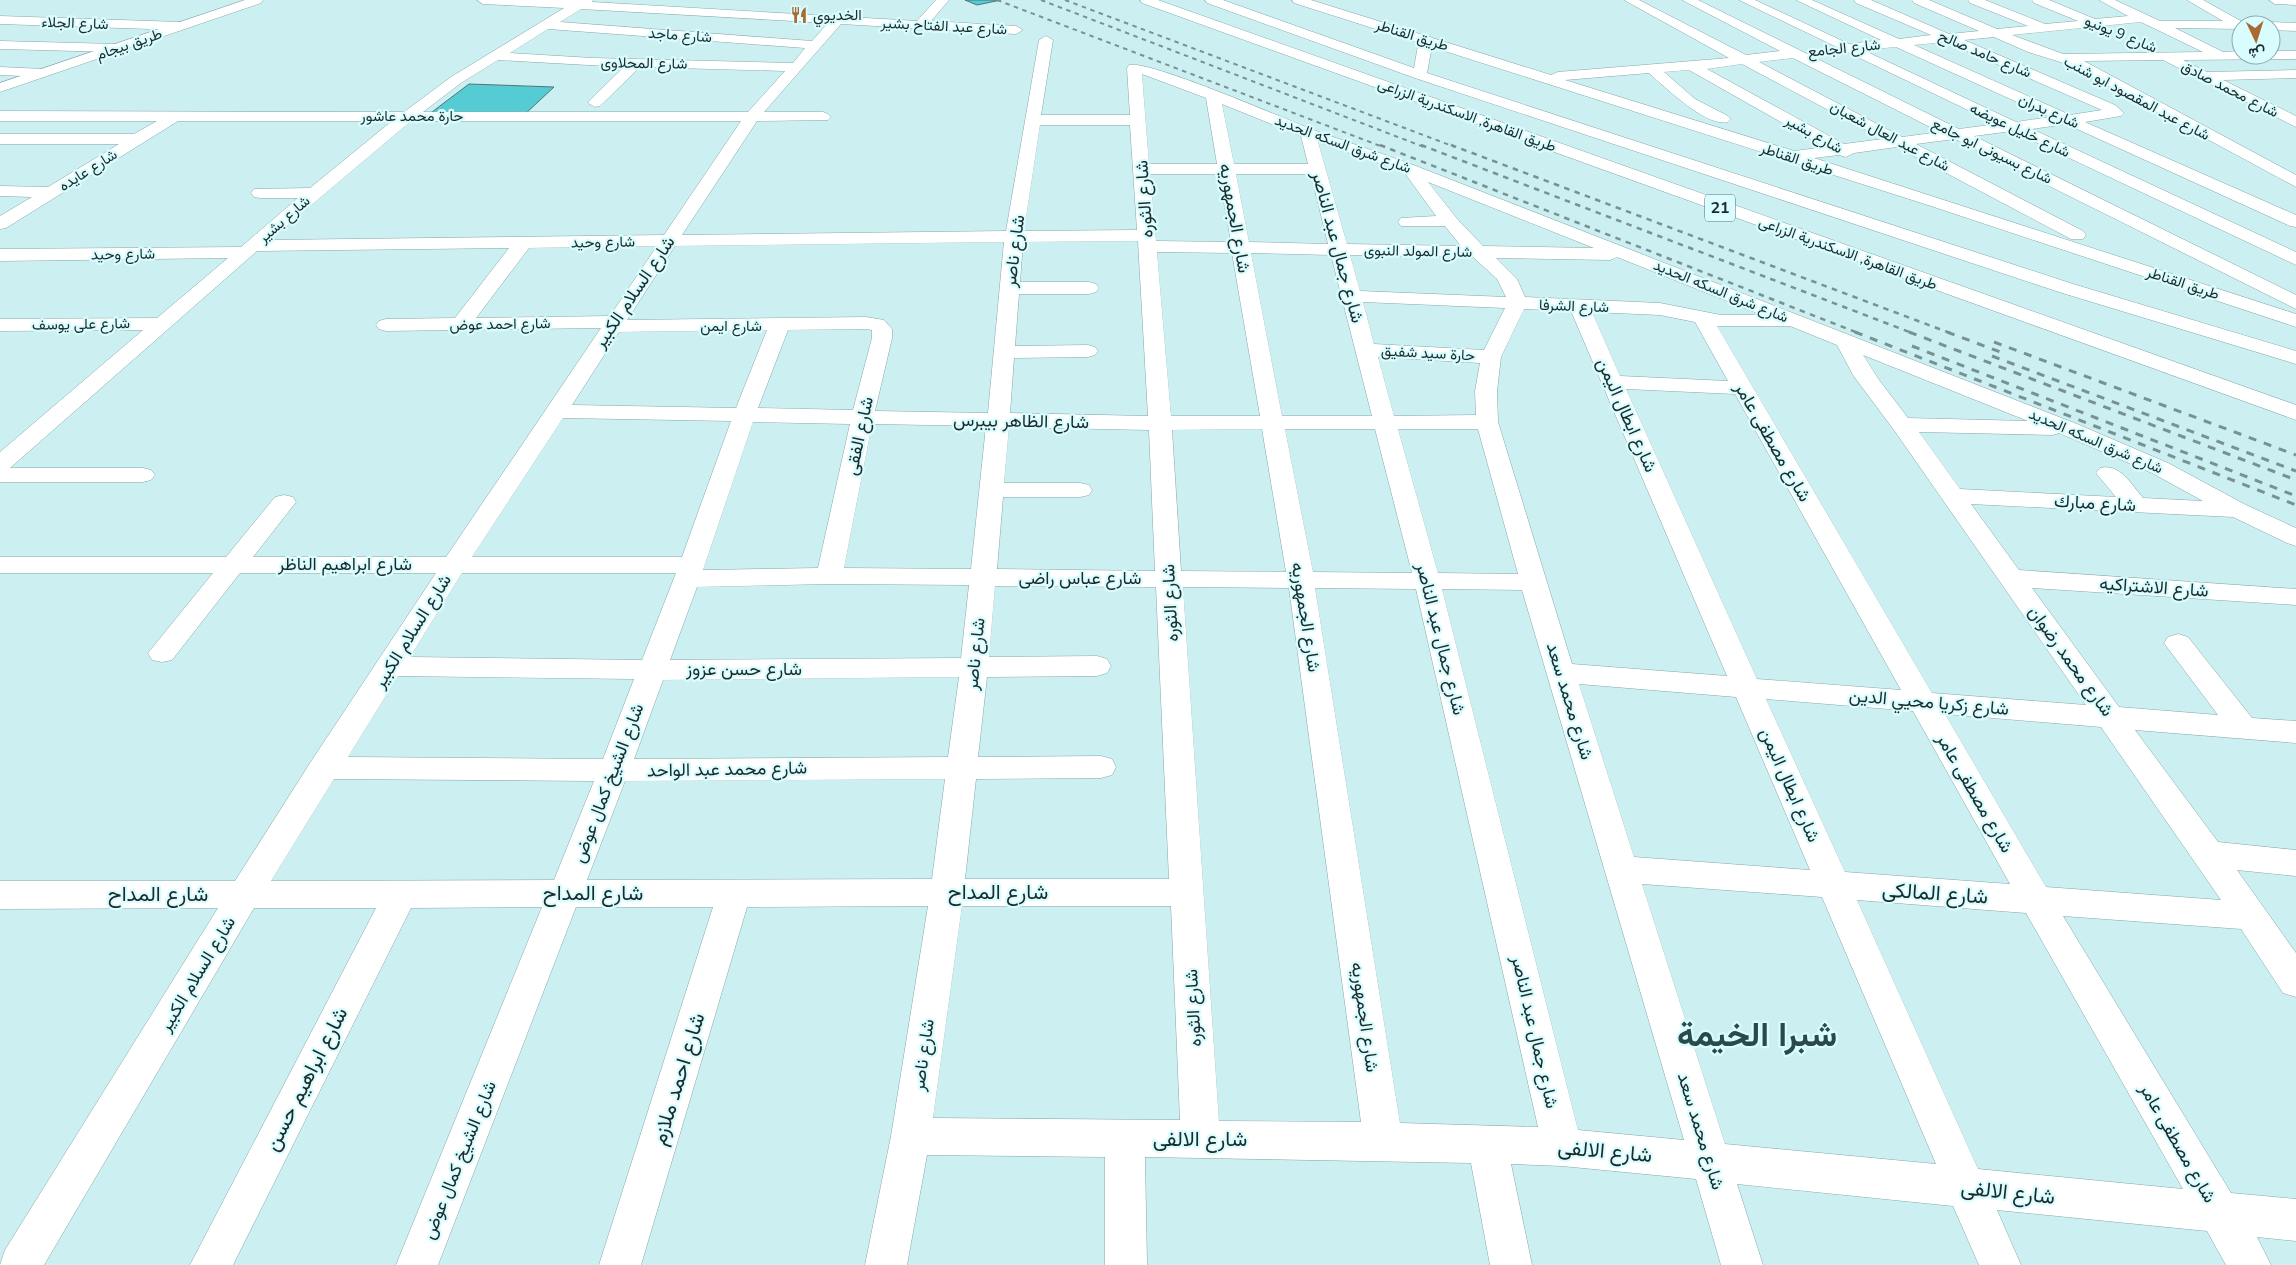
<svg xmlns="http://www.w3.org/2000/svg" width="2296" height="1265" font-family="'Nunito Sans',Vazirmatn,sans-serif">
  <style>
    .building { fill: #55cbd3; stroke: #537375 }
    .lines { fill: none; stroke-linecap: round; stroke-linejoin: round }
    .minor-casing { stroke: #86a8aa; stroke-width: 1 }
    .tertiary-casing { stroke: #86a8aa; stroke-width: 1 }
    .secondary-casing { stroke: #86a8aa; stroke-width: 1 }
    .trunk-casing { stroke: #86a8aa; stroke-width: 1 }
    .minor { fill: #fff; fill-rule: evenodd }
    .tertiary { fill: #fff; fill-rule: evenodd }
    .secondary { fill: #fff; fill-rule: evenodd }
    .trunk { fill: #fff; fill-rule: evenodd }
    .rail-far2 { stroke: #789193; stroke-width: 2; stroke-dasharray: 4.5 4.5; stroke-linecap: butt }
    .rail-far1 { stroke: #789193; stroke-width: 2.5; stroke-dasharray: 5.5 5.5; stroke-linecap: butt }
    .rail { stroke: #789193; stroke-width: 3; stroke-dasharray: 8 8; stroke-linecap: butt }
    .labels { text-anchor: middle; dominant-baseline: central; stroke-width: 4.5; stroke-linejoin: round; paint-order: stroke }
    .far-poi-label { font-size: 15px; fill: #1c2a2b; stroke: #d9fdff; text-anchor: start }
    .far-street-label { font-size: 15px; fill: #1c2a2b; stroke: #d9fdff }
    .shield { fill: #d9fdff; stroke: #55696b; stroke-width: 1 }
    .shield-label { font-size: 16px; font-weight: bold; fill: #1c2a2b }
    .street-label { font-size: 18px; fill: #1c2a2b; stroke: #d9fdff }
    .near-street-label { font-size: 21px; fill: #1c2a2b; stroke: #d9fdff }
    .near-town-label { font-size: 34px; font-weight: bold; fill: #2a494b; stroke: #d9fdff }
  </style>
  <rect width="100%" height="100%" fill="#cceff2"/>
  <!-- building -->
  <g class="building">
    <path d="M965 0H1001L977 5Z"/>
    <path d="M469 84 554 87 524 115H428Z"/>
  </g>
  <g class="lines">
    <!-- minor casing -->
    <g class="minor-casing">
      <g id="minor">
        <path d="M477 0H593L592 2 917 21 936 0H949L931 21 1016 26 1023 30 1016 34 841 24 764 112H823L828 114 831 117 828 120 757 121 682 235 1006 231 1039 40 1046 36 1053 40 1041 115H1130L1127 68 1129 65C1150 60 1282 118 1311 129 1346 142 1381 153 1416 166L2077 424 2168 463 2246 505 2296 528V546L2287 543 2233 517 1971 504 2019 570 2296 589V605L2032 588 2119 707 2218 715 2164 643 2168 637 2178 634 2188 637 2252 718 2296 721V743L2135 730 2218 842 2296 850V876L2237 870 2296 953V997L2283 993 2241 929 2063 916 2231 1193 2296 1199V1241L2257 1237 2271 1265H2226L2207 1231 1997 1210 2021 1265H1979L1953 1206 1737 1184 1763 1265H1721L1696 1179 1562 1166 1511 1164 1532 1265H1490L1471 1163 1145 1157 1147 1265H1105V1157L927 1155 907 1265H865L891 1136 928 906 747 907 641 1265H599L713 907H576L438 1265H396L542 907 411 908 233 1265H190L376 908H254L44 1265H0L5 1250 218 908 0 909V881H235L312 760 436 573H240L172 660 162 662 152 660 148 653 213 573H0V557H226L275 497 284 495 293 497 296 502 253 557H446L601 328 386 331 379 329 376 325 379 321 386 319 455 318 509 248 257 251 10 468H143L151 470 155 475 151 480 143 482H0V452L143 330 0 331V319L157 318 228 258 0 261V249L241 247 298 198H260L254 197 251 193 254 189 310 188 392 121H178L6 228 0 229V216L32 197 0 196V186L48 187 119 144H0V134H134L157 121H0V111L404 112 451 77 564 8 483 4ZM581 9 828 23 812 41 560 22ZM548 29 805 48 793 63 592 58 510 53ZM498 60 624 67 590 100 588 103 595 107 600 106 640 67 785 71 748 112H423L461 83ZM1142 74 1206 98 1217 164H1149ZM1222 104 1301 136 1308 164H1234ZM411 121H741L664 235 270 240ZM1040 125H1130L1137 230 1024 231ZM1318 142 1404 172 1436 216 1401 218 1398 222 1401 226H1445L1461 246 1347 244ZM1150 174H1219L1231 242 1156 241ZM1236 174H1311L1328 244 1249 242ZM1428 182 1594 248 1483 246 1458 220ZM1138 241 1148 416 1010 413 1014 358 1088 357 1095 355 1098 351 1095 347 1088 345 1015 346 1019 294H1089L1096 292 1099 288 1096 284 1089 282H1020L1023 242ZM1004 242 988 413 875 411 892 338V329L884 320 866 317 627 320 675 246ZM657 246 610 316 476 318 529 248ZM1157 252 1232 253 1260 416H1171ZM1251 253 1331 255 1372 416H1282ZM1350 255 1473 257 1497 279 1506 297 1360 291ZM1617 257 1762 315H1721L1660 303 1525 297 1517 279 1496 258 1610 260ZM1363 302 1505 308 1484 350 1374 344ZM1524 309 1571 311 1727 676 1572 664 1498 422 1497 391 1501 357ZM1592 312 1660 315 1695 322 1728 381 1620 376ZM1717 326H1790L1837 345 1853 375 1894 430 2086 705 1932 693ZM866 329 872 330V338L853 410 758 408 788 330ZM767 330 736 408 572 405 619 332ZM1863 355 2028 421 1908 418 1879 380ZM1378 357 1480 363 1475 391 1476 415 1394 416ZM1626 389 1735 394 1901 690 1757 679ZM563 418 731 421 682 557H472ZM753 422 850 424 818 568 703 570ZM872 424 986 426 971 569 844 568ZM1009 427 1149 430 1155 571 997 569 1003 497H1080L1089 495 1092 490 1089 485 1080 483H1004ZM1262 429 1286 572 1181 571 1172 430ZM1285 429H1375L1412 573 1313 572ZM1398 429H1478L1518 574 1438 573ZM1919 432 2053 435 2059 433 2152 473 2203 501 2143 498C2131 484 2120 463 2100 468L2096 473 2116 497 1960 489ZM462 573H676L642 660 410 657ZM829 584 969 585 961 658 670 660 697 587ZM995 586 1156 587 1169 879H965L976 779 1101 778 1112 775 1116 767 1112 759 1101 756 978 757 987 677 1097 676 1107 673 1111 666 1107 659 1097 656 989 657ZM1183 587 1289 588 1361 1122 1219 1121ZM1315 588 1416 589 1538 1127 1400 1123ZM1442 589 1522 590 1684 1140 1578 1130ZM398 676 634 679 603 759 348 757ZM959 677 948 757 634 759 663 680ZM1579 684 1736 697 1810 870 1634 857ZM1766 699 1913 711 2010 884 1845 872ZM1945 714 2101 727 2221 900 2046 887ZM334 779 594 781 554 880 271 881ZM945 779 932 879 587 880 625 781ZM1642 884 1822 897 1936 1164 1725 1144ZM1857 900 2026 913 2183 1189 1978 1169ZM962 906H1171L1180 1120 933 1118Z"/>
        <path d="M1292 0H1311L1551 75 1558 72 1729 58 1624 0H1639L1746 55 1780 51 1682 0H1698L1959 129 1997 124 1739 0H1755L1849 44 1881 40 1796 0H1812L1899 39 1931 35 1856 3 1854 0H1871L1949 34 1979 31 1914 3 1912 0H1929L1997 29 2028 26 1970 3 1968 0H1985L2045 24 2078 21 2034 3 2032 0H2049L2095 19 2128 16 2099 0H2115L2160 21H2223L2187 0H2203L2248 25H2241V29L2175 28 2223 52 2241 51V55H2271V51H2296V59L2183 60 2207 72 2296 70V78L2223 80 2296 116V127L2163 60 2084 61 2296 175V187L2070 65 2028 52 1994 37 1964 40 2115 105 2124 113 2121 116 2085 122 2296 215V227L2290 226 2066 124 2032 129 2296 252V265L2012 131 1974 136 2296 295V309L1955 139 1916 144 2083 231 2086 235 2083 239H2071L1897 147 1854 153 1846 157 1839 155 1814 158 2296 314V327L1931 206 1294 3ZM2141 22 2203 52 2063 54 2012 35ZM1946 42 2102 110 2070 115 1914 45ZM1896 47 2050 117 2016 122 1863 50ZM1793 58 1940 132 1902 137 1759 62ZM1742 64 1883 139 1844 144 1707 69ZM1689 70 1825 147 1794 151 1565 80 1649 73C1665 87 1707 128 1728 122L1731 119 1728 116 1695 99 1664 72Z"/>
        <path d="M0 16 181 22 188 26 181 30 0 24Z"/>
        <path d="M2271 22 2296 23V31L2271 30V25H2265Z"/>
        <path d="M0 41 116 44 123 48 116 52 0 49Z"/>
        <path d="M0 67 44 69 51 73 44 77 0 75Z"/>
      </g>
    </g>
    <!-- tertiary casing -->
    <g class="tertiary-casing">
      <path id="tertiary" d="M2269 0H2296V5L2275 4Z"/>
    </g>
    <!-- secondary casing -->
    <g class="secondary-casing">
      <path id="secondary" d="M245 0H263L261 3 0 92V83Z"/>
    </g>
    <!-- trunk casing -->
    <g class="trunk-casing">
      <g id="trunk">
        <path d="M1140 0H1158L2296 405V420L1142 3Z"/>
        <path d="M1205 0H1223L1414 68 1419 40 1426 36 1431 37 1433 40 1427 73 2073 284 2296 351V364L2059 292 1415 78 1207 3Z"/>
      </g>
    </g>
    <!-- minor -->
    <use href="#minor" class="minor"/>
    <!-- tertiary -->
    <use href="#tertiary" class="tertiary"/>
    <!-- secondary -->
    <use href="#secondary" class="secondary"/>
    <!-- trunk -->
    <use href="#trunk" class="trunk"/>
    <!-- rail-far2 -->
    <g class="rail-far2">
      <path d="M997 0 1383 147"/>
      <path d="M1041 0 1424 147"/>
      <path d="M1065 0 1455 147"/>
    </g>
    <!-- rail-far1 -->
    <g class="rail-far1">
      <path d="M1380 145 1858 333"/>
      <path d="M1421 145 1912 333"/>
      <path d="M1451 145 1950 333"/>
    </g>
    <!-- rail -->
    <g class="rail">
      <path d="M1855 332 2296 505"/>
      <path d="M1909 332 2296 480"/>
      <path d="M1947 332 2003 353"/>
      <path d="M1994 342 2296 455"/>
      <path d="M1912 346 2296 496"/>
      <path d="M1992 356 2296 471"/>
    </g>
  </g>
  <!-- icons -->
  <defs>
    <g id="restaurant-bare" transform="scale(1.35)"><path d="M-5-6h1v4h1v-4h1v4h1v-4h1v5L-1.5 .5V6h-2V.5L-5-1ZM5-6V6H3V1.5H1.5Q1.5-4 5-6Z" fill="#a86a30" stroke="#d9fdff" stroke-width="2.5" paint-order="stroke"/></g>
  </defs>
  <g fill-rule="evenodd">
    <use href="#restaurant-bare" x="799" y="15"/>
  </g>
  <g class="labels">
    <!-- far-poi labels -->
    <g class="far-poi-label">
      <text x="813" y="15">الخديوي</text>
    </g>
    <!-- far-street labels -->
    <g class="far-street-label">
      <text transform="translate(75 23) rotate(2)">شارع الجلاء</text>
      <text transform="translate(944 26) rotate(3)">شارع عبد الفتاح بشير</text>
      <text transform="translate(2121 34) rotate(22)">شارع 9 يونيو</text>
      <text transform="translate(680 35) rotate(4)">شارع ماجد</text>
      <text transform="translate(1412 35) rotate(17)">طريق القناطر</text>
      <text transform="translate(129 44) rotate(-19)">طريق بيجام</text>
      <text transform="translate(1844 48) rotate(-6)">شارع الجامع</text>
      <text transform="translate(1985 54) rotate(23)">شارع حامد صالح</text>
      <text transform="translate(644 63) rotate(1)">شارع المحلاوى</text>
      <text transform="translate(2230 89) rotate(27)">شارع محمد صادق</text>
      <text transform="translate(2137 98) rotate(28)">شارع عبد المقصود ابو شنب</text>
      <text transform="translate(2049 111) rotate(24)">شارع بدران</text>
      <text transform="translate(1467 115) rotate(20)">طريق القاهرة, الاسكندرية الزراعى</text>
      <text x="412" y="116">حارة محمد عاشور</text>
      <text transform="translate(2020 130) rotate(25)">شارع خليل عويضه</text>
      <text transform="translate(1814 134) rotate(29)">شارع بشير</text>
      <text transform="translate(1890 136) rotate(28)">شارع عبد العال شعبان</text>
      <text transform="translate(1343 144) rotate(20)">شارع شرق السكه الحديد</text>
      <text transform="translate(1992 151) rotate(26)">شارع بسيونى ابو جامع</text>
      <text transform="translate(1797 159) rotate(18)">طريق القناطر</text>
      <text transform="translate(88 170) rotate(-32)">شارع عايده</text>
      <text transform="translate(284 219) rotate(-41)">شارع بشير</text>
      <text transform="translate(603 242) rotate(-1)">شارع وحيد</text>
      <text transform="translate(1418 251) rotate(1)">شارع المولد النبوى</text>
      <text transform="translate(1848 253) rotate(20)">طريق القاهرة, الاسكندرية الزراعى</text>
      <text transform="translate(123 254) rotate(-1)">شارع وحيد</text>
      <text transform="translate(2183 283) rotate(18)">طريق القناطر</text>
      <text transform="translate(1721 291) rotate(22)">شارع شرق السكه الحديد</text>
      <text transform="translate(1574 306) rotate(2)">شارع الشرفا</text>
      <text transform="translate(81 324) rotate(-1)">شارع على يوسف</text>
      <text transform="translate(500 324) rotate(-1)">شارع احمد عوض</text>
      <text x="731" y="326">شارع ايمن</text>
      <text transform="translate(1428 353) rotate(3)">حارة سيد شفيق</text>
      <text transform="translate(2096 441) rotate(23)">شارع شرق السكه الحديد</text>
    </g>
    <!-- shield labels -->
    <rect class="shield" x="1705" y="194.5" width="30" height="27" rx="4"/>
    <g class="shield-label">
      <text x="1720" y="208">21</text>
    </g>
    <!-- street labels -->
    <g class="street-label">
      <text transform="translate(1144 199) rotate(-94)">شارع الثوره</text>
      <text transform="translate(1235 218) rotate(80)">شارع الجمهوريه</text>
      <text transform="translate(1338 247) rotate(75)">شارع جمال عبد الناصر</text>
      <text transform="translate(1014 251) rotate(-83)">شارع ناصر</text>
      <text transform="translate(634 292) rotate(-56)">شارع السلام الكبير</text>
      <text transform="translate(1627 415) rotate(66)">شارع ابطال اليمن</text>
      <text transform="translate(1021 421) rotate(1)">شارع الظاهر بيبرس</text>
      <text transform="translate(859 436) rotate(-78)">شارع الفقى</text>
      <text transform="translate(1773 442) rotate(60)">شارع مصطفى عامر</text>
      <text transform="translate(2095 503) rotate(3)">شارع مبارك</text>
      <text x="345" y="564">شارع ابراهيم الناظر</text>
      <text x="1080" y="578">شارع عباس راضى</text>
      <text transform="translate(2154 587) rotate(4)">شارع الاشتراكيه</text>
      <text transform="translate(1170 603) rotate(-93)">شارع الثوره</text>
      <text transform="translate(1306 617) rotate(81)">شارع الجمهوريه</text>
      <text transform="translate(412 631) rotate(-58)">شارع السلام الكبير</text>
      <text transform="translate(1441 639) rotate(76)">شارع جمال عبد الناصر</text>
      <text transform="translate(975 654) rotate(-84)">شارع ناصر</text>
      <text transform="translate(2071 661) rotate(54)">شارع محمد رضوان</text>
      <text x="744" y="669">شارع حسن عزوز</text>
      <text transform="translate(1570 701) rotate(73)">شارع محمد سعد</text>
      <text transform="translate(1929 702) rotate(5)">شارع زكريا محيي الدين</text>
      <text transform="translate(727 769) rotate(-1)">شارع محمد عبد الواحد</text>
      <text transform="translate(608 783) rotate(-69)">شارع الشيخ كمال عوض</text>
      <text transform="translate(1790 785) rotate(66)">شارع ابطال اليمن</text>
      <text transform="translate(1975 793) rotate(60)">شارع مصطفى عامر</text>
      <text transform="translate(197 974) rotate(-59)">شارع السلام الكبير</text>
      <text transform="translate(1193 1008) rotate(-93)">شارع الثوره</text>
      <text transform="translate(1365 1017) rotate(82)">شارع الجمهوريه</text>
      <text transform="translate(1535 1032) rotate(77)">شارع جمال عبد الناصر</text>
      <text transform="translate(923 1055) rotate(-82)">شارع ناصر</text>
      <text transform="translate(1701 1131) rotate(73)">شارع محمد سعد</text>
      <text transform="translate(2178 1143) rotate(60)">شارع مصطفى عامر</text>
      <text transform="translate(459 1160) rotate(-68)">شارع الشيخ كمال عوض</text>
    </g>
    <!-- near-street labels -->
    <g class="near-street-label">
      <text x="998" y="892">شارع المداح</text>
      <text x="593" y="893">شارع المداح</text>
      <text transform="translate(1935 893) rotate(4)">شارع المالكى</text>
      <text x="158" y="894">شارع المداح</text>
      <text transform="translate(306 1079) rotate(-63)">شارع ابراهيم حسن</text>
      <text transform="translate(678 1079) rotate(-73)">شارع احمد ملازم</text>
      <text x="1200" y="1139">شارع الالفى</text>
      <text transform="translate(1605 1151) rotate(5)">شارع الالفى</text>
      <text transform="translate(2008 1192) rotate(6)">شارع الالفى</text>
    </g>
    <!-- near-town labels -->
    <g class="near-town-label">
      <text x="1757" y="1035">شبرا الخيمة</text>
    </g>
  </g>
  <!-- north arrow -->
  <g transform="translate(2256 40) rotate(176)"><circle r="24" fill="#d9fdff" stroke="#8da9aa"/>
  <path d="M0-4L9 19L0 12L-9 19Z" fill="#a86a30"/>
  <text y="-8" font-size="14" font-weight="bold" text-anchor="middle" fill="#1c2a2b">ش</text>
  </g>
</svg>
